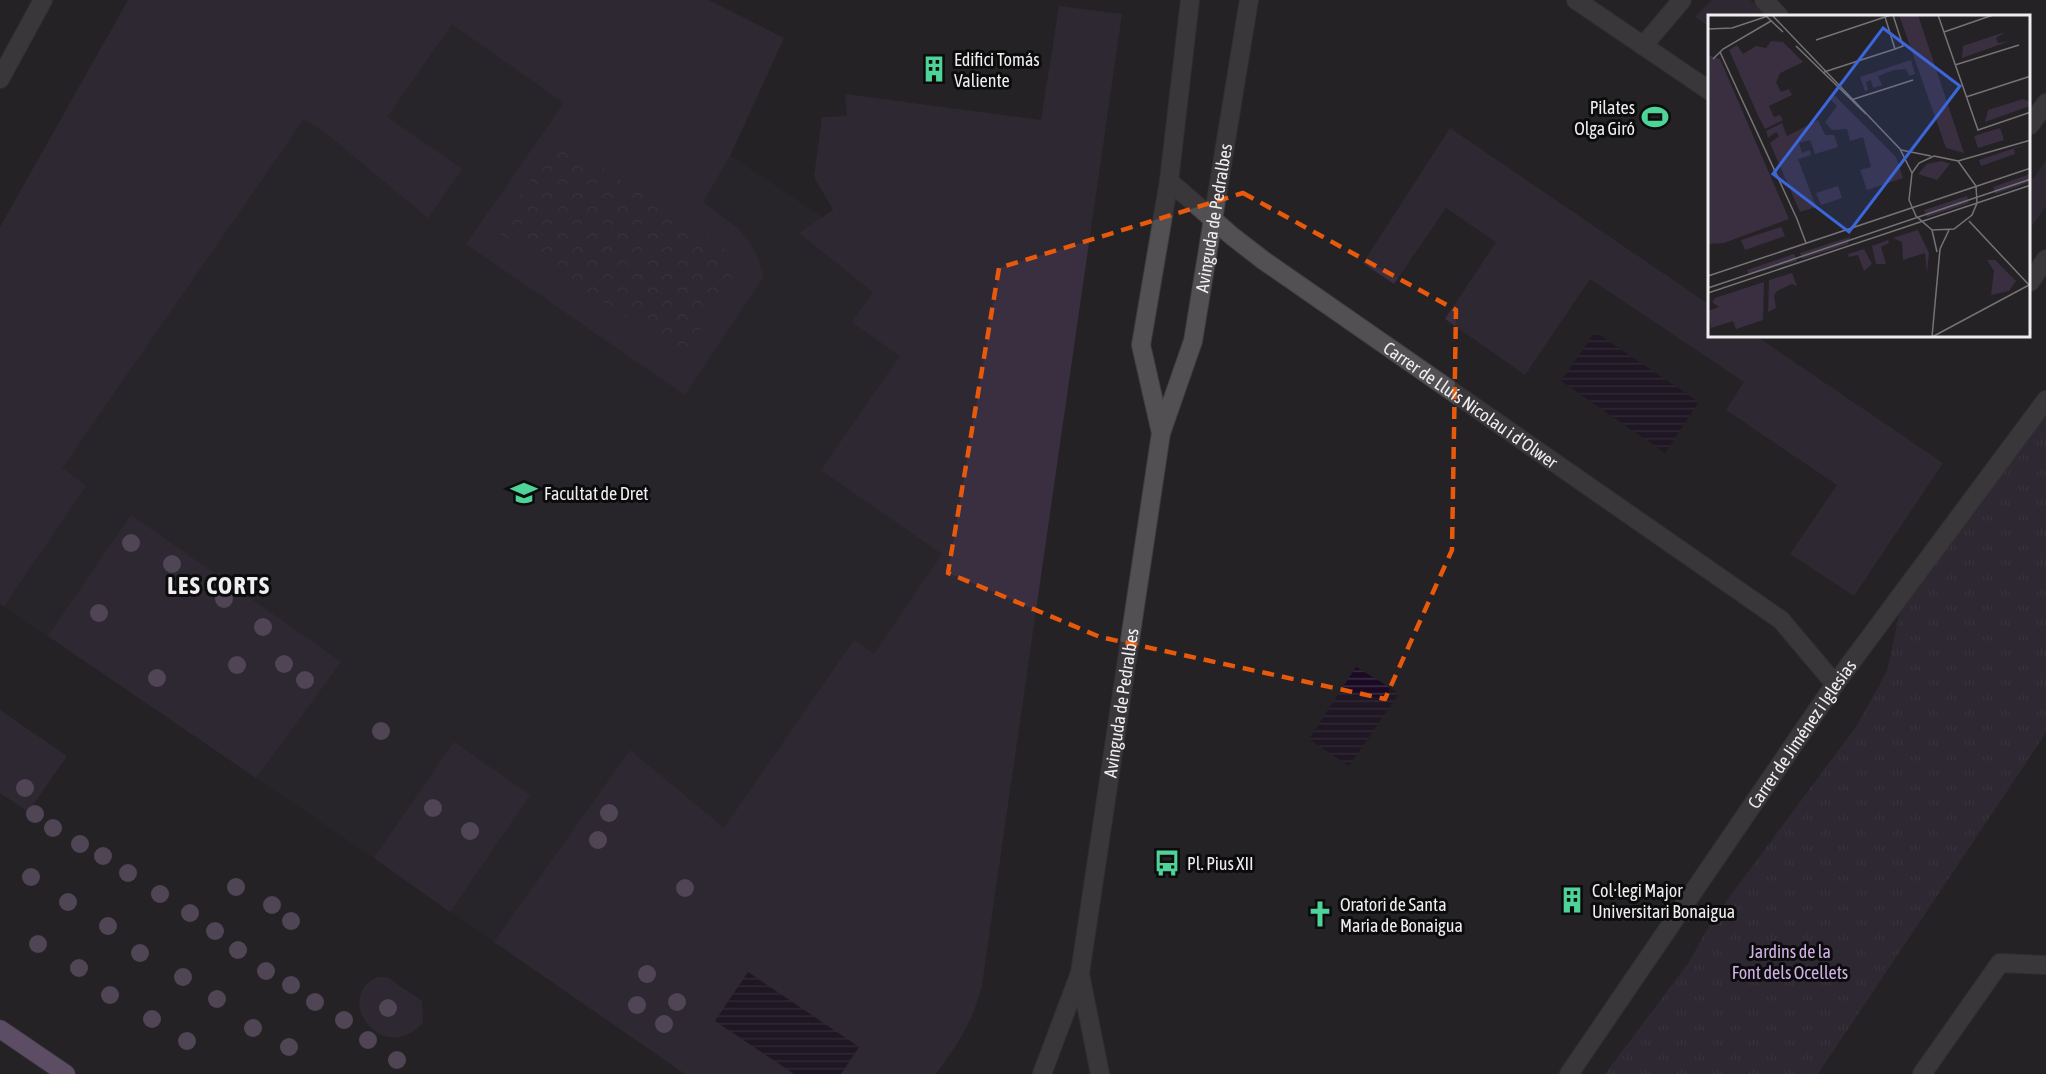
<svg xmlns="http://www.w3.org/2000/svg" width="2046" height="1074" font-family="'Asap Condensed',sans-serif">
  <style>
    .built { fill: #2e2932 }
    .green { fill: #392f41 }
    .forest { fill: url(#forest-crowns) }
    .park { fill: url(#park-tufts) }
    .water { fill: url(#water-rules) }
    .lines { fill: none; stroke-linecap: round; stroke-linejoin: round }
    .minor-casing { stroke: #3e3d40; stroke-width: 20 }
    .major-casing { stroke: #3e3d40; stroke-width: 20 }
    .minor { stroke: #525053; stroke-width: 18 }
    .major { stroke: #a082b3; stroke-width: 18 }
    .tree { fill: #837090 }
    .marked { fill: none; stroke: #e8590c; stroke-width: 4.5; stroke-dasharray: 12 8; stroke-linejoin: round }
    .labels { text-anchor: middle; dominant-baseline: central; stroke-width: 6; stroke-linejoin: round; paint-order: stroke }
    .poi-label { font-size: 18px; fill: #eeedef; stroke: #0c0c0d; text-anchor: start }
    .street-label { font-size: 18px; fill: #eeedef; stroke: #0c0c0d }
    .park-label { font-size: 18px; fill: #d1b0e7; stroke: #0c0c0d }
    .district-label { font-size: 24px; font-weight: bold; letter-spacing: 1.5px; fill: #eeedef; stroke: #0c0c0d }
    .inset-road { fill: none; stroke: #757376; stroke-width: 1.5 }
    .view { fill: #3c66db; fill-opacity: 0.15; stroke: #3c66db; stroke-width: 3 }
    .inset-edge { fill: none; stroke: #eeedef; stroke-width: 3 }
  </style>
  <defs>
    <pattern id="forest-crowns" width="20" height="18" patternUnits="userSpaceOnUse" patternTransform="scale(1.5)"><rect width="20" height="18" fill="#392f41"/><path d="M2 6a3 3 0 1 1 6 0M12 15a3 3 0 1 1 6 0" fill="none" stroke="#4c4354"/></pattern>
    <pattern id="park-tufts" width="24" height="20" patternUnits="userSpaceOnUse" patternTransform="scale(1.5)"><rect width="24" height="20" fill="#392f41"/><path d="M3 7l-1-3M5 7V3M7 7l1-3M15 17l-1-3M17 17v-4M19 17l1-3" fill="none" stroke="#4c4354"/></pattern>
    <pattern id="water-rules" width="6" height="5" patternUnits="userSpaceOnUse" patternTransform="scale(1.5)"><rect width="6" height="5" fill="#1a0a24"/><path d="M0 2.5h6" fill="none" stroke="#3c2e44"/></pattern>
  </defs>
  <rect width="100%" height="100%" fill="#242225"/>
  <!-- built -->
  <path class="built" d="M497 0 1069 382 685 1074 374 858 0 604V251Z"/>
  <!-- green -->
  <g class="green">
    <path d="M128 0H709L784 38 730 156 703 202C736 228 754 233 763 277L685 395 466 244 564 103 452 24 387 117 462 169 428 218 327 134 304 119 62 468 86 486 4 606 0 604V227Z"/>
    <path d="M1712 0H1750L1768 16H1710V27L1695 17Z"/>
    <path d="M1059 6 1122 14 982 985C973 1022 958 1044 936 1074H685L494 942 630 750 724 828 854 640 874 654 942 554 821 470 900 356 852 322 873 292 799 233 833 210 814 177 822 117 847 116 845 94 1041 120Z"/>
    <path d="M1450 128 1710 305V336H1756L1943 463 1854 596 1790 554 1837 485 1726 410 1744 382 1590 279 1525 375 1445 319 1496 242 1446 208 1394 284 1363 263Z"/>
    <path d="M2046 160V206L2030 229V183Z"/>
    <path d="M131 515 341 662 256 778 48 636Z"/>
    <path d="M0 710 67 756 28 812 0 793Z"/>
    <path d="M454 742 530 795 450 912 374 858Z"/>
    <path d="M378 977H387L422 1001 423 1023C380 1068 332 995 378 977Z"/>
  </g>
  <!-- forest -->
  <path class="forest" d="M559 140 721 245 734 260 731 282 683 355 495 230Z"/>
  <!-- park -->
  <path class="park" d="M2046 400V733L1818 1074H1605L1689 962 1713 919 1857 725 1887 671 1904 592Z"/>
  <!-- water -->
  <g class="water">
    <path d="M1595 332 1699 402 1665 453 1561 381Z"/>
    <path d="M1356 667 1396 691 1398 695 1349 766 1309 739Z"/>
    <path d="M748 972 859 1047 841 1074H794L715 1021Z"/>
  </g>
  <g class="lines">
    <!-- minor casing -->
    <g class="minor-casing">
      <g id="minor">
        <path d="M1576 0 1710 91"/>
        <path d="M1764 0 1779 16"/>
        <path d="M1643 46 1682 0"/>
        <path d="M0 79 43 0"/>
        <path d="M2030 125 2046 103"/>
        <path id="s1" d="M1169 181 1232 236 1263 260 1781 620 1835 684"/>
        <path d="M2030 282 2046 259"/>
        <path d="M1161 433 1141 345 1169 181 1190 0"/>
        <path d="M1080 974 1100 1074"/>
        <path id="s2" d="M1042 1074 1080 973 1161 433 1193 341 1249 0"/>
        <path id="s3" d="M1569 1074 1835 684 2046 400"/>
        <path d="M1922 1074 2000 963 2046 965"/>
      </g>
    </g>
    <!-- major casing -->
    <g class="major-casing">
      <path id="major" d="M0 1029 66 1074"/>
    </g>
    <!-- minor -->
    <use href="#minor" class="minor"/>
    <!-- major -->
    <use href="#major" class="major"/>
  </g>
  <!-- trees -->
  <g class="tree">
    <circle cx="131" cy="543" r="9"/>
    <circle cx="172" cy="564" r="9"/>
    <circle cx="224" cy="599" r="9"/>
    <circle cx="99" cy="613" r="9"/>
    <circle cx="263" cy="627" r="9"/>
    <circle cx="284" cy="664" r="9"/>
    <circle cx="237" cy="665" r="9"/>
    <circle cx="157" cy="678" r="9"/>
    <circle cx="305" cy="680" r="9"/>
    <circle cx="381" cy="731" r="9"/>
    <circle cx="25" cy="788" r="9"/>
    <circle cx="433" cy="808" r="9"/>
    <circle cx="609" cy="813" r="9"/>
    <circle cx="35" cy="814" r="9"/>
    <circle cx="53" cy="828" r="9"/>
    <circle cx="470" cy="831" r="9"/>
    <circle cx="598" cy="840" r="9"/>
    <circle cx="80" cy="844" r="9"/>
    <circle cx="103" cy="856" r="9"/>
    <circle cx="128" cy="873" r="9"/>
    <circle cx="31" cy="877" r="9"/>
    <circle cx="236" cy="887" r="9"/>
    <circle cx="685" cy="888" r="9"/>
    <circle cx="160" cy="894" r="9"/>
    <circle cx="68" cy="902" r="9"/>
    <circle cx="272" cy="905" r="9"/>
    <circle cx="190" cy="913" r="9"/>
    <circle cx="291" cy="921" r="9"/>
    <circle cx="108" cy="926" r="9"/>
    <circle cx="215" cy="931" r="9"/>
    <circle cx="38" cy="944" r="9"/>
    <circle cx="238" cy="950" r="9"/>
    <circle cx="140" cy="953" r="9"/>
    <circle cx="79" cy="968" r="9"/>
    <circle cx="266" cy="971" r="9"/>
    <circle cx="647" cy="974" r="9"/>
    <circle cx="183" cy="977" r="9"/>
    <circle cx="291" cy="985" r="9"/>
    <circle cx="110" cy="995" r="9"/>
    <circle cx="217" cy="999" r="9"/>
    <circle cx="315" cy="1002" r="9"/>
    <circle cx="677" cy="1002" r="9"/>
    <circle cx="637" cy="1005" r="9"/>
    <circle cx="388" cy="1008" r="9"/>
    <circle cx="152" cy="1019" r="9"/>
    <circle cx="344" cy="1020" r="9"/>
    <circle cx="664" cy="1024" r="9"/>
    <circle cx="253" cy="1028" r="9"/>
    <circle cx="368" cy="1040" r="9"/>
    <circle cx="187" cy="1041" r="9"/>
    <circle cx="289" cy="1047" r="9"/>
    <circle cx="397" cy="1060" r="9"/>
  </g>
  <!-- marked area -->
  <path d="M0 0H2046V1074H0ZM1243 193 1456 310 1452 550 1385 699 1100 637 948 573 999 268Z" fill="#242225" fill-opacity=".55" fill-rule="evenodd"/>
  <path class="marked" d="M1243 193 1456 310 1452 550 1385 699 1100 637 948 573 999 268Z"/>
  <!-- icons -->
  <defs>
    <g id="building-bare" transform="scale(2.07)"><path d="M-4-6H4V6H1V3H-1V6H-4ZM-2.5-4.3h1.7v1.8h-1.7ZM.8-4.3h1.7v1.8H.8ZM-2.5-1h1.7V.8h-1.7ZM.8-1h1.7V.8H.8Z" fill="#4ed399" stroke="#0c0c0d" stroke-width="2.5" paint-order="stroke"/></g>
    <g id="stadium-bare" transform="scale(2.07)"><path d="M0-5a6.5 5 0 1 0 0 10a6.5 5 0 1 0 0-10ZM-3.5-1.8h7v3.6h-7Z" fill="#4ed399" stroke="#0c0c0d" stroke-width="2.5" paint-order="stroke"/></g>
    <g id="university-bare" transform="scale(2.07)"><path d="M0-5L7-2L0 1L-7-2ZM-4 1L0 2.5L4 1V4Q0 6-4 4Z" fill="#4ed399" stroke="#0c0c0d" stroke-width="2.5" paint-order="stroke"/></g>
    <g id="bus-bare" transform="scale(2.07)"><path d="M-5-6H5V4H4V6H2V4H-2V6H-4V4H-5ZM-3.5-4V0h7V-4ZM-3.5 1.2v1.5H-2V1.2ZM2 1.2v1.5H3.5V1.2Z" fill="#4ed399" stroke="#0c0c0d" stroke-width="2.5" paint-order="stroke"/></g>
    <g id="church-bare" transform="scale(2.07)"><path d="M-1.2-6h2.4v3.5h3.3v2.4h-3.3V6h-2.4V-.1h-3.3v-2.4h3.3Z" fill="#4ed399" stroke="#0c0c0d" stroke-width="2.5" paint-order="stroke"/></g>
  </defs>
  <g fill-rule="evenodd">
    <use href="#building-bare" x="934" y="69"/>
    <use href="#stadium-bare" x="1655" y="117"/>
    <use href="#university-bare" x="524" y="493"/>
    <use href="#bus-bare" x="1167" y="863"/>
    <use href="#building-bare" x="1572" y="900"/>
    <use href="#church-bare" x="1320" y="914"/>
  </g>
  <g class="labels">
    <!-- poi labels -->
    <g class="poi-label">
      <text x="954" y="59">Edifici Tomás<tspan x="954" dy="21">Valiente</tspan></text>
      <text x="1635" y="107" text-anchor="end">Pilates<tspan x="1635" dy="21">Olga Giró</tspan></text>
      <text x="544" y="493">Facultat de Dret</text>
      <text x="1187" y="863">Pl. Pius XII</text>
      <text x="1592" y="890">Col·legi Major<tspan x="1592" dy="21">Universitari Bonaigua</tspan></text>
      <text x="1340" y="904">Oratori de Santa<tspan x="1340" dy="21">Maria de Bonaigua</tspan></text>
    </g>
    <!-- street labels -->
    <g class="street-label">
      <text stroke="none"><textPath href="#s2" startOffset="876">Avinguda de Pedralbes</textPath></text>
      <text stroke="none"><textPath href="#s1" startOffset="376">Carrer de Lluís Nicolau i d'Olwer</textPath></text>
      <text stroke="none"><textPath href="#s2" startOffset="381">Avinguda de Pedralbes</textPath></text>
      <text stroke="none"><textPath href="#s3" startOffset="412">Carrer de Jiménez i Iglesias</textPath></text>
    </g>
    <!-- park labels -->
    <g class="park-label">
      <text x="1790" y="951">Jardins de la<tspan x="1790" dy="21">Font dels Ocellets</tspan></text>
    </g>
    <!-- district labels -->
    <g class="district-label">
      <text x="219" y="585">LES CORTS</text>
    </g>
  </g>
  <!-- overview -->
  <g transform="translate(1708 15)">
    <rect width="322" height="322" fill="#242225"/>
    <path d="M297 17 288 23 290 28 302 26 254 43 255 31ZM54 45 95 47 72 58 68 67 73 77 81 74 84 80 61 91 66 102 72 100 75 105 57 114 47 94ZM203 45 207 59 201 61 198 54 186 55 170 61 174 70 165 73 163 65 158 67 160 75 157 76 152 62ZM126 80 188 142 195 163 159 175 152 155 163 152 155 122 142 126 139 114 124 115 117 107 129 91 122 84ZM315 84 322 87V91L277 107 280 95ZM110 105 117 120H126L130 132 107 139 102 125 91 128 94 138 102 135 103 140 90 144 108 192 92 197 62 128 71 121 68 117 60 123 58 116 74 108 79 121ZM322 128 306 134 307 139 273 151 271 145ZM234 146 242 149 229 165 210 159 219 149ZM322 159V167L287 179 285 172ZM130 171 134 183 113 190 108 178ZM259 181 261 188 219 202 216 195ZM73 212 77 221 37 235 33 225ZM210 215 221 238 219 258 217 238 195 245 194 227 185 223ZM142 222 140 229 94 244 92 238ZM180 225 181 228 173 232 178 249H168L164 231ZM156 234 164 249 156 256 150 240 141 242 140 239ZM86 239 89 246 41 260 39 255ZM279 245H287L308 266 301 276 283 280 286 256ZM84 258 89 271 84 269 69 276 66 281 68 293 60 297 61 265ZM56 267 55 305 28 314 25 306 3 313 0 296 11 292 4 287 7 283Z" fill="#392f41"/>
    <path d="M123 121 127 130 108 136 105 127Z" fill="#392f41"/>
    <path d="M191 0H210L256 138 238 133ZM63 26 75 27 95 47 72 58 52 105 21 35 29 30 35 39 48 31 58 33ZM0 40 12 44 81 204 16 228 0 229ZM292 113 296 125 270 133 266 121Z" fill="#392f41"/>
    <path class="inset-road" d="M57 0 75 17M64 0 192 134 204 158M230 0 270 115 323 97M177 2 187 34 195 31 185 0M0 14 24 13 60 1M236 17 285 0M108 25 183 0M88 31 158 99M12 37 89 204M5 44 15 34 63 6M247 50 311 30M116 57 187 34M258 82 323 61M143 85 205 65M193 135 223 141M226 141 250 146 268 171 269 188 264 200 246 214 224 215 208 201 201 185 204 158 211 148ZM250 146 323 125M89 204 98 228M261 206 322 271M224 215 229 237M0 261 323 153M0 273 323 164M0 278 323 170M224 322 321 270M224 322 232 234 241 215"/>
    <path class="view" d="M175 13 252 71 141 217 65 159Z"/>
    <rect width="322" height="322" class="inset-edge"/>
  </g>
</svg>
